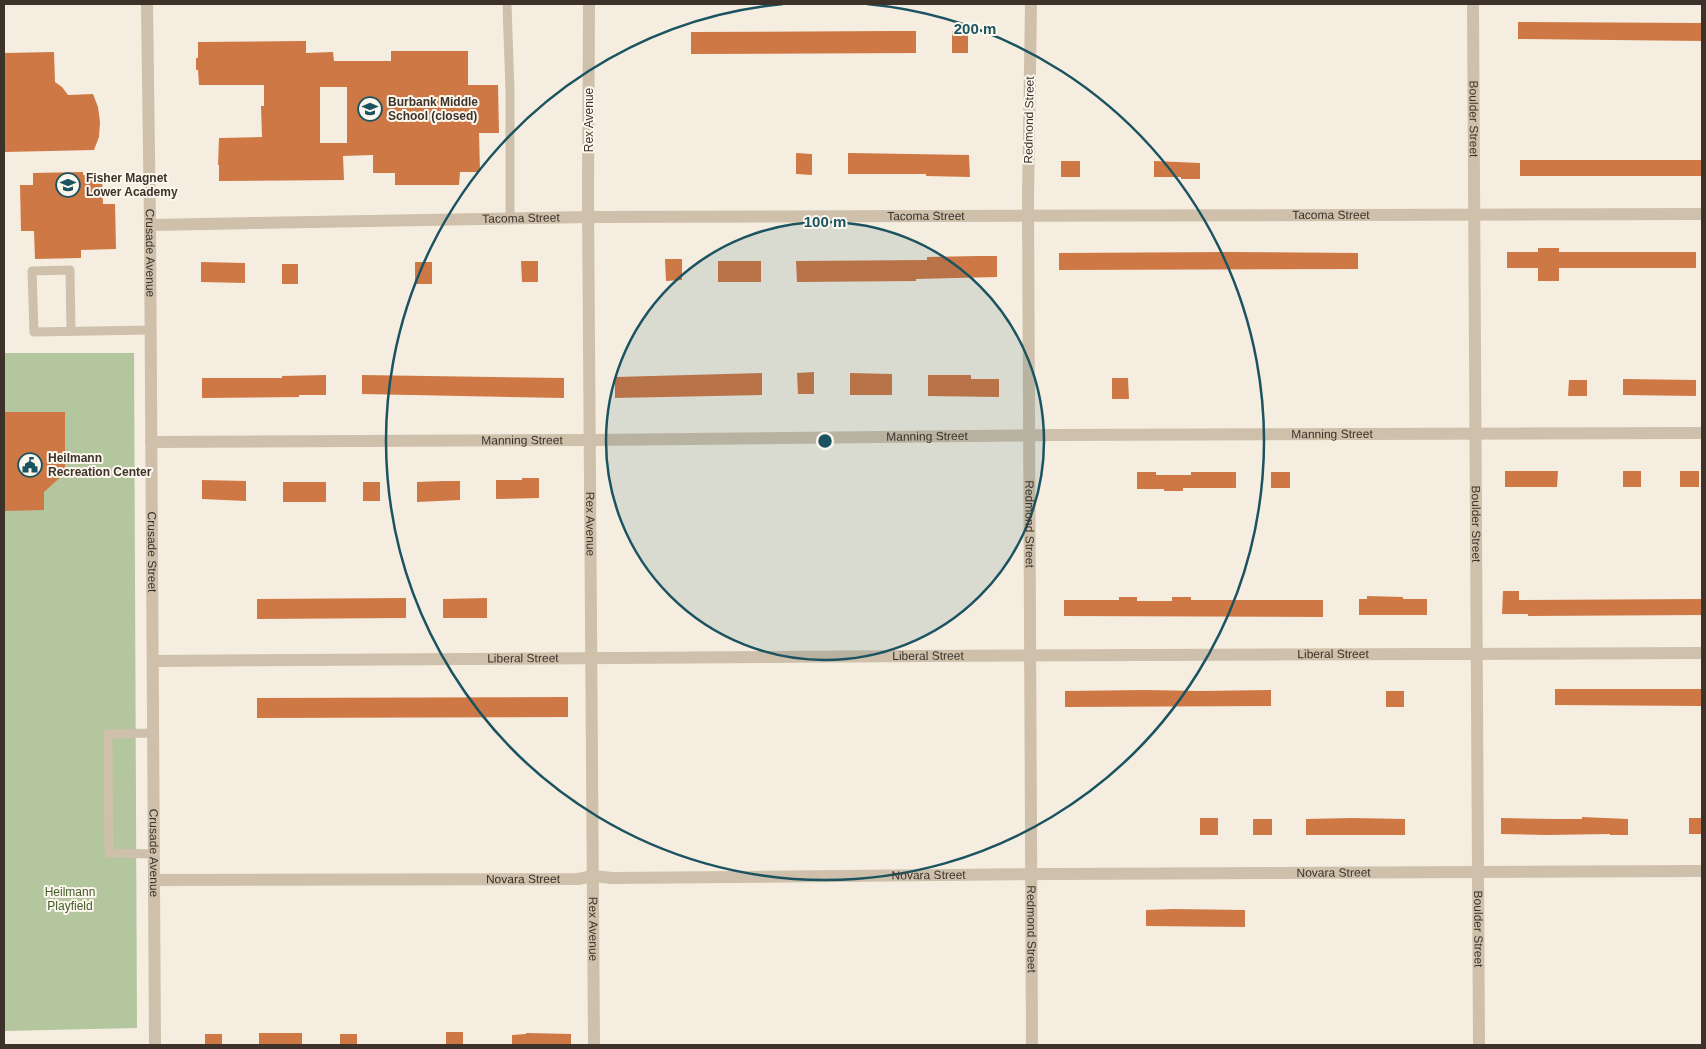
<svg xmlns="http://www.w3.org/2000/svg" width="1706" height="1049" font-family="Helvetica,sans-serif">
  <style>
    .green { fill: #b3c69e }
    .building { fill: #ce7845; fill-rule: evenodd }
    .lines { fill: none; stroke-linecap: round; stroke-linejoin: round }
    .service { stroke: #cec0aa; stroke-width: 9 }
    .minor { stroke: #cec0aa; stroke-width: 12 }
    .ring { fill: none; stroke: #1c5361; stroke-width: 2.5 }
    .labels { text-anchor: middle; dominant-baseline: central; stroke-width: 4; stroke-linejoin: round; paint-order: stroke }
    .poi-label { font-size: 12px; font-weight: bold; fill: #3c322a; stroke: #fcf7ed; text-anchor: start }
    .street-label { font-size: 12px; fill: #3c322a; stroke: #fcf7ed }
    .park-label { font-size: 12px; fill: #445c2c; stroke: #fcf7ed }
    .centre { fill: #1c5361; stroke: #fcf7ed; stroke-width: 2.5 }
    .ring-label { font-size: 15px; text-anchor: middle; font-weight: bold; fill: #1c5361; stroke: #fcf7ed; stroke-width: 4; stroke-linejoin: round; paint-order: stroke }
  </style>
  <rect width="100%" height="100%" fill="#f5eee0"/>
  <!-- green -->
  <path class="green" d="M4 353H134L137 1028 4 1031Z"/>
  <!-- building -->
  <g class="building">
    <path d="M1518 22 1702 23V41L1518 39Z"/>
    <path d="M890 31H916V53L691 54V32Z"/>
    <rect x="952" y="31" width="16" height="22"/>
    <path d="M306 41V53L333 52 334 61H391V51H468V85H498L499 133H479L480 172H460L459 185H395V173H373V155L343 156 344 180 219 181V165H218L219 138 262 137 261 106H264V85H199L198 70H196V58H198V42ZM320 87H347V143H320Z"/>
    <path d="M54 52 55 82 62 87 68 95 93 94 98 107 100 122 99 137 94 150 4 152V53Z"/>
    <path d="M796 153 812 154V175L796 174Z"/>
    <path d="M848 153 969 155 970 177 926 176V174H848Z"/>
    <rect x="1520" y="160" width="182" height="16"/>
    <rect x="1061" y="161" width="19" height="16"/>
    <path d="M1154 161 1200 163V179H1181V177H1154Z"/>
    <path d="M83 172V175H102L103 204H115L116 249 81 250V258L35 259 34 231H21L20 185H33V173Z"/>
    <path d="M1538 248H1559V252H1696V268H1559V281H1538V268H1507V252H1538Z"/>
    <path d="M1228 252 1358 253V269L1059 270V253Z"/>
    <path d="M978 256H997V277L916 279V281L797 282 796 261 927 260V257Z"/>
    <path d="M665 259H682V280L666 281Z"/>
    <path d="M521 261H538V282H522Z"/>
    <rect x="718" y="261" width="43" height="21"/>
    <path d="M201 262 245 263V283L201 282Z"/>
    <rect x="415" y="262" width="17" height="22"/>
    <rect x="282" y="264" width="16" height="20"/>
    <path d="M814 372V394H798L797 373Z"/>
    <path d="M762 373V395L615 398V377Z"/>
    <path d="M850 373 892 374V395H850Z"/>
    <path d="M326 375V395H299V397L202 398V378H282V376Z"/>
    <path d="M362 375 564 378V398L362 394Z"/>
    <path d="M928 375H971V379H999V397L928 396Z"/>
    <path d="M1112 378H1128L1129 399H1112Z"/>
    <path d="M1623 379 1696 380V396L1623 395Z"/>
    <path d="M1569 380H1587V396H1568Z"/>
    <path d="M4 412H65V473L44 492V510L4 511Z"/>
    <path d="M1505 471H1558L1557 487H1505Z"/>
    <rect x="1623" y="471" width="18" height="16"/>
    <rect x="1680" y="471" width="19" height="16"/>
    <path d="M1137 472H1156V475H1191V472H1236V488H1183V491H1164V489H1137Z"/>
    <rect x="1271" y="472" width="19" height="16"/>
    <path d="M522 478H539V498L496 499V480H522Z"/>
    <path d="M202 480 246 481V501L202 499Z"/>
    <path d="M443 481H460V500L417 502V482Z"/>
    <rect x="283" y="482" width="43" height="20"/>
    <rect x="363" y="482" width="17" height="19"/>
    <path d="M1503 591H1519V600L1702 599V615L1528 616V614H1502Z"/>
    <path d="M1367 596 1403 597V599H1427V615H1359V599H1367Z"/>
    <path d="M1119 597H1137V601H1172V597H1191V600H1323V617L1064 616V600H1119Z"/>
    <path d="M406 598V618L257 619V599Z"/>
    <path d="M487 598V618H443V599Z"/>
    <path d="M1555 689H1702V706L1555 705Z"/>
    <path d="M1145 690 1199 691 1271 690V706L1065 707V691Z"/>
    <rect x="1386" y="691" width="18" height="16"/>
    <path d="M568 697V717L257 718V698Z"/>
    <path d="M1582 817 1628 819V835H1610V834L1547 835 1501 834V818L1555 819H1582Z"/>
    <rect x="1200" y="818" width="18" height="17"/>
    <path d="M1352 818 1405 819V835H1306V819Z"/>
    <rect x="1689" y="818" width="13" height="16"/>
    <rect x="1253" y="819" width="19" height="16"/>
    <path d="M1173 909 1245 910V927L1146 926V910Z"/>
    <rect x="446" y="1032" width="17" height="13"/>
    <rect x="259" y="1033" width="43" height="12"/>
    <path d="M526 1033 571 1034V1045H512V1035L526 1034Z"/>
    <rect x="205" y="1034" width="17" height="11"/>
    <rect x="340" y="1034" width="17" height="11"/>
  </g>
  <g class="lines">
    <!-- service -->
    <g class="service">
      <path d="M507 4 510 91V219"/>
      <path d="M71 331 70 270 32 271 34 332 151 330"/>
      <path d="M153 733 108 734 109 853 154 854"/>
    </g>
    <!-- minor -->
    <g class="minor">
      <path id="s1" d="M147 4 150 225 155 1045"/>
      <path id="s2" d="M589 4 588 201 594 1045"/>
      <path id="s3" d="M1031 4 1028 199 1032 1045"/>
      <path id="s4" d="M1473 4 1479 1045"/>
      <path id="s5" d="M150 225 589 217 1702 214"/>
      <path id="s6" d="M151 442 590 440 1055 435 1702 433"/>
      <path id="s7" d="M153 661C669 657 1186 654 1702 653"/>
      <path id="s8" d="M154 880 578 879 593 876 612 878 1056 874 1702 871"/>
    </g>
  </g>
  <!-- distance rings -->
  <circle cx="825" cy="441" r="219" fill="#1c5361" fill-opacity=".12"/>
  <g class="ring">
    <circle cx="825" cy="441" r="219"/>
    <path d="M867 4A439 439 0 1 1 783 4"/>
  </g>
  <!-- icons -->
  <defs>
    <g id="school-ring" transform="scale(1.25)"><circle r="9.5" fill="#fcf7ed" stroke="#1c5361" stroke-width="1.5"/><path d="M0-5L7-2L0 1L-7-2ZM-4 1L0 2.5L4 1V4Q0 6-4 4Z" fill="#1c5361"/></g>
    <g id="civic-ring" transform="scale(1.25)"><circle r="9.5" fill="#fcf7ed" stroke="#1c5361" stroke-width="1.5"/><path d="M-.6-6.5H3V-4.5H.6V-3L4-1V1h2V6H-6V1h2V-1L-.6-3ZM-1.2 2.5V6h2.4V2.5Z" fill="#1c5361"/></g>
  </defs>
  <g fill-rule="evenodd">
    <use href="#school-ring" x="370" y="109"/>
    <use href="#school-ring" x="68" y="185"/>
    <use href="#civic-ring" x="30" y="465"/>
  </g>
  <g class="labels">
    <!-- poi labels -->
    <g class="poi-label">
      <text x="388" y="102">Burbank Middle<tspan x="388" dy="14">School (closed)</tspan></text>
      <text x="86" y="178">Fisher Magnet<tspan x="86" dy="14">Lower Academy</tspan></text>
      <text x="48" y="458">Heilmann<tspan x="48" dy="14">Recreation Center</tspan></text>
    </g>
    <!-- street labels -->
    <g class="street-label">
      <text transform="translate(589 120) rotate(-90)">Rex Avenue</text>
      <text transform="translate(1029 120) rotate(-89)">Redmond Street</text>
      <text stroke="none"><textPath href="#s4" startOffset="115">Boulder Street</textPath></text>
      <text stroke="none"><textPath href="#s5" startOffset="1181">Tacoma Street</textPath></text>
      <text stroke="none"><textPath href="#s5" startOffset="776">Tacoma Street</textPath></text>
      <text stroke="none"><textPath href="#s5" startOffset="371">Tacoma Street</textPath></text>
      <text stroke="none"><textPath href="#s1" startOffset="249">Crusade Avenue</textPath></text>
      <text stroke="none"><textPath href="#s6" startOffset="1181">Manning Street</textPath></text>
      <text stroke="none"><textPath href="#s6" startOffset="776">Manning Street</textPath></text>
      <text stroke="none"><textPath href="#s6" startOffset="371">Manning Street</textPath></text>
      <text stroke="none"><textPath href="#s3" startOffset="520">Redmond Street</textPath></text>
      <text stroke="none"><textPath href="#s4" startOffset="520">Boulder Street</textPath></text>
      <text stroke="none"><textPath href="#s2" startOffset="520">Rex Avenue</textPath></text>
      <text stroke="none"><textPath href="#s1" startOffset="548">Crusade Street</textPath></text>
      <text stroke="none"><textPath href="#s7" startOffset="1180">Liberal Street</textPath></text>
      <text stroke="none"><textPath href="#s7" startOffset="775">Liberal Street</textPath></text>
      <text stroke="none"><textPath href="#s7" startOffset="370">Liberal Street</textPath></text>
      <text stroke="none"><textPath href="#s1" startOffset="849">Crusade Avenue</textPath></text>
      <text stroke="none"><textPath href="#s8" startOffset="1180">Novara Street</textPath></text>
      <text stroke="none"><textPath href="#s8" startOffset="775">Novara Street</textPath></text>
      <text stroke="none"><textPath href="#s8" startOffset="369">Novara Street</textPath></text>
      <text stroke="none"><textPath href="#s2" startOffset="925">Rex Avenue</textPath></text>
      <text stroke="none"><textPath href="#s3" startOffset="925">Redmond Street</textPath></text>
      <text stroke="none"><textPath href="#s4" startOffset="925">Boulder Street</textPath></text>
    </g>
    <!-- park labels -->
    <g class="park-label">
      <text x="70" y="892">Heilmann<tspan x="70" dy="14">Playfield</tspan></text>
    </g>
  </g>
  <circle cx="825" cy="441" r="8" class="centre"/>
  <g class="ring-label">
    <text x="975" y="34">200 m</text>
    <text x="825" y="227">100 m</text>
  </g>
  <!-- border -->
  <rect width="1706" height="1049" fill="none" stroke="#3c322a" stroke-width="10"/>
</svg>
